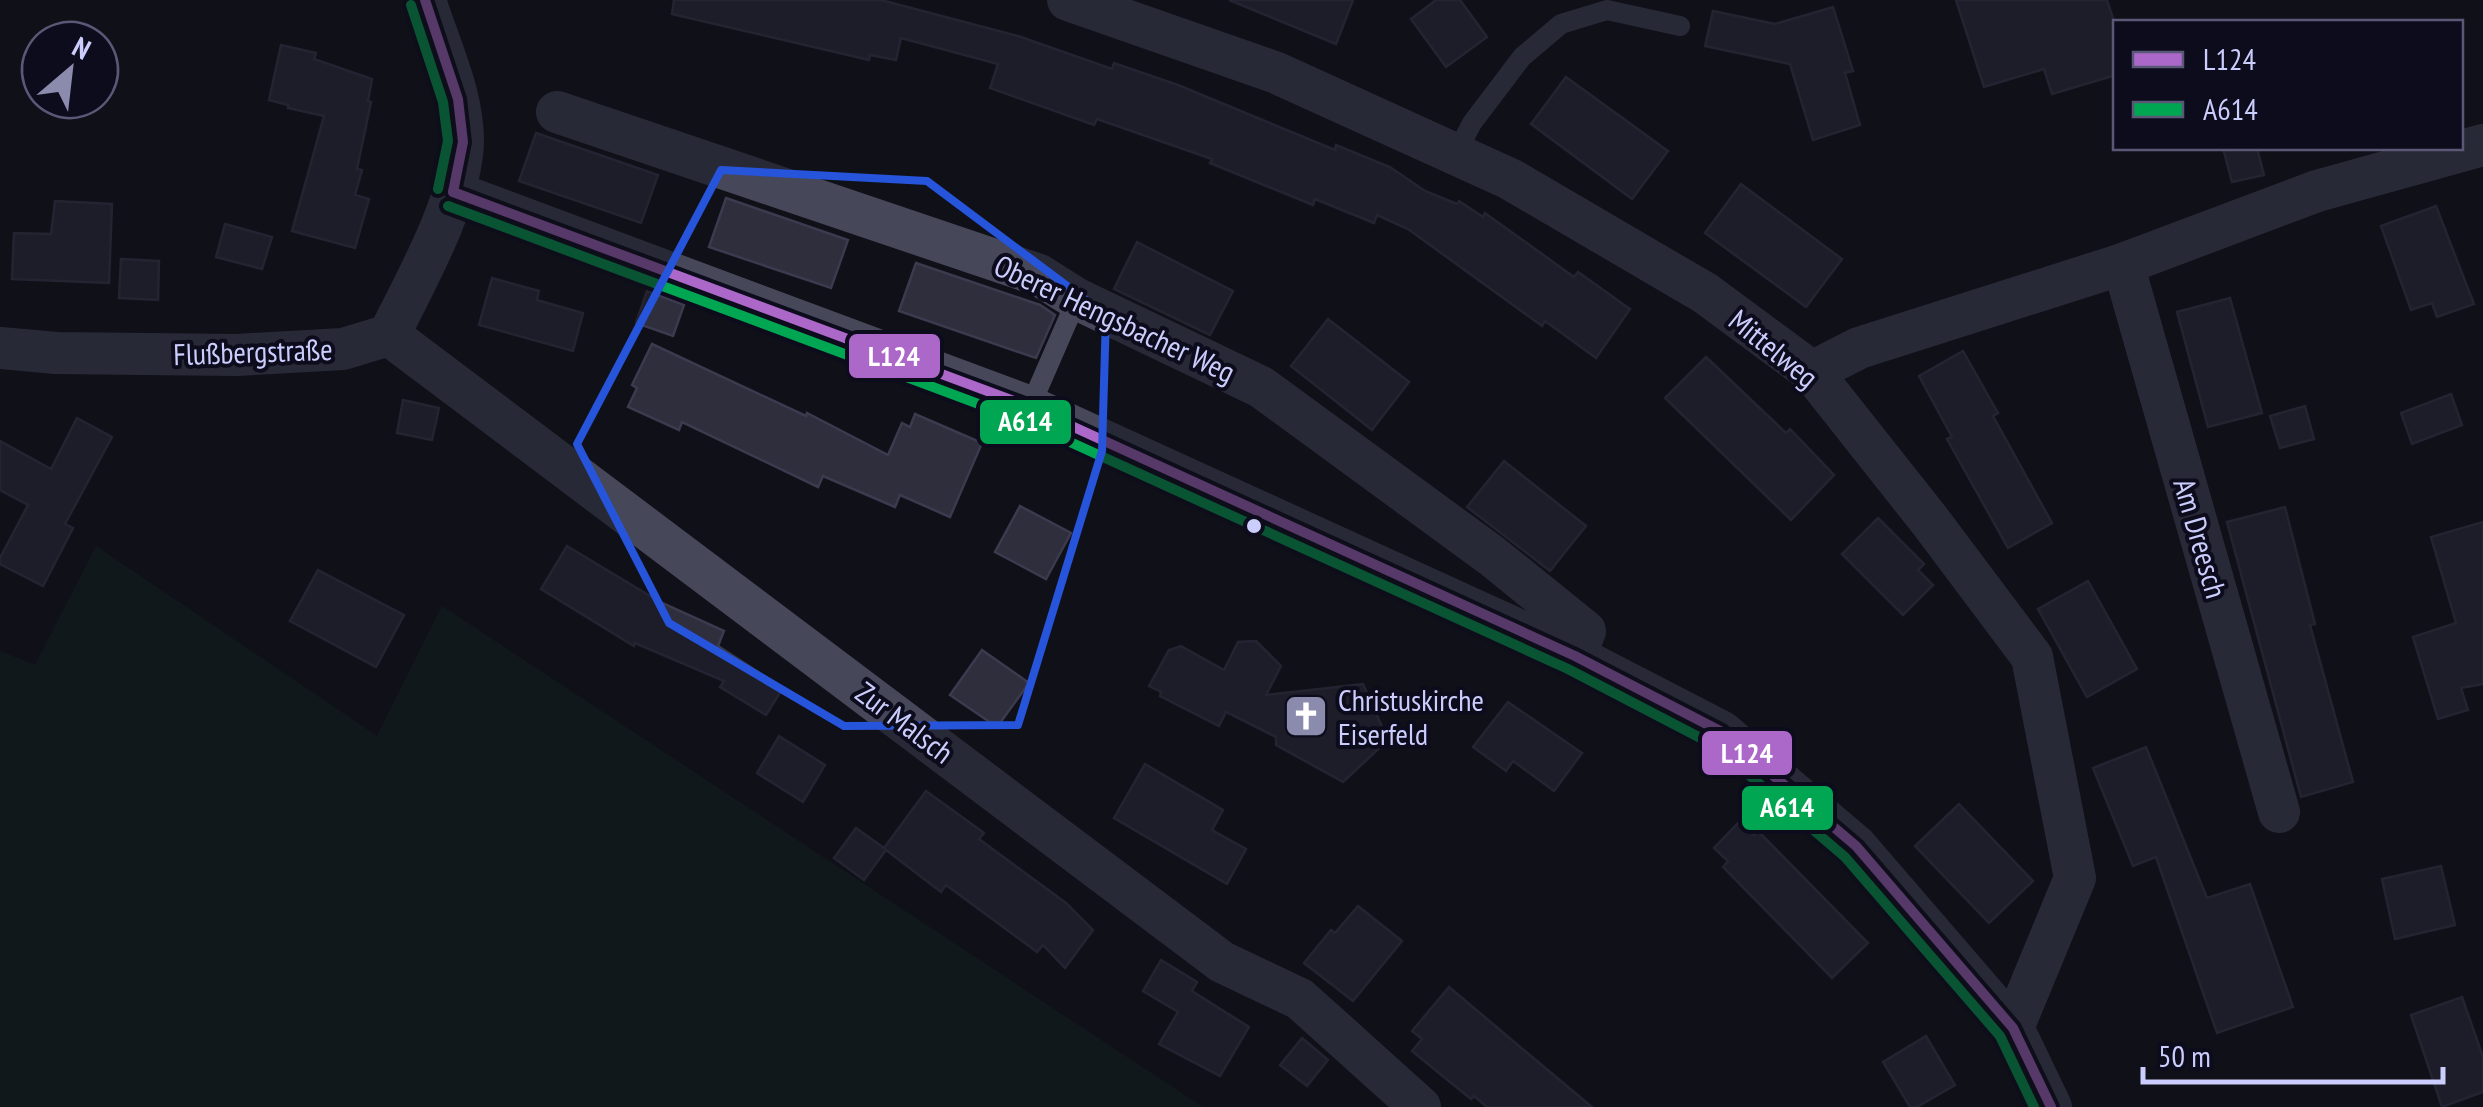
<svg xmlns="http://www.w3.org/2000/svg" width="2483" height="1107" font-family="'PT Sans Narrow',sans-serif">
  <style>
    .green { fill: #102321 }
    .building { fill: #2e2e3c; stroke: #3b3a4e; stroke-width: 2.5 }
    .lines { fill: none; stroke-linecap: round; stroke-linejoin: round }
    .service { stroke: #46485a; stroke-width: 20 }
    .minor { stroke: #46485a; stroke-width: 42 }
    .bus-1-casing { stroke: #0d0c1d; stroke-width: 18 }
    .bus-2-casing { stroke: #0d0c1d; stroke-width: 18 }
    .bus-1 { stroke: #ac68c9; stroke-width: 10 }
    .bus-2 { stroke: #00a651; stroke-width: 10 }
    .marked { fill: none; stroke: #2654da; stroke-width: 8; stroke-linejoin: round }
    .bus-dot { fill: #cbcdfd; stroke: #0d0c1d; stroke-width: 4 }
    .labels { text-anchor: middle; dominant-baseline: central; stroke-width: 8; stroke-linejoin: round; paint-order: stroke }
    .street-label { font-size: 30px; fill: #cbcdfd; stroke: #0d0c1d }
    .poi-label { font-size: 30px; fill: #cbcdfd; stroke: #0d0c1d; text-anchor: start }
    .line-badge { stroke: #0d0c1d; stroke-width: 4 }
    .badge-label { font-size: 28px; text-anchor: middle; font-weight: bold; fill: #fff }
  </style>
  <rect width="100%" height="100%" fill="#101019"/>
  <!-- green -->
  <path class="green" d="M96 546 377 736 442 606 1203 1107H0V651L35 665Z"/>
  <!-- building -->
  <g class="building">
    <path d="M674 0H881L1018 36 1112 69 1114 63 1178 85 1335 150 1336 145 1390 167 1425 191 1457 204 1459 201 1483 217 1485 213 1574 277 1578 272 1630 309 1596 358 1545 321 1542 326 1408 229 1377 215 1374 223 1315 199 1313 205 1210 163 1212 159 1097 119 1094 125 990 88 998 64 901 38 896 60 870 55 869 60 672 14Z"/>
    <path d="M1229 0H1353L1336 44Z"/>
    <path d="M1436 0H1460L1487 37 1446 67 1411 19Z"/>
    <path d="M1956 0H2107L2116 27V75L2052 94 2044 69 1984 87Z"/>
    <path d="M1833 7 1853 71 1845 73 1860 125 1813 140 1790 64 1705 46 1713 11 1775 24Z"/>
    <path d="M281 45 316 53 314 59 372 79 368 101 371 102 357 169 362 170 355 195 369 199 355 248 292 231 324 116 288 108V105L269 100Z"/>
    <path d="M1566 77 1668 151 1632 199 1531 124Z"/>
    <path d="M536 133 658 175 641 223 519 181Z"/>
    <path d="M2223 148H2257L2264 175 2232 182Z"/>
    <path d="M1741 184 1842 259 1806 307 1705 233Z"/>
    <path d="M726 198 848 240 831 288 709 247Z"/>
    <path d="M55 201 112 204 109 283 12 279 14 233 51 234Z"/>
    <path d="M2436 206 2474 304 2437 317 2432 303 2411 310 2381 226Z"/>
    <path d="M225 224 272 237 262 269 216 257Z"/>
    <path d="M1137 242 1233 291 1210 335 1114 289Z"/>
    <path d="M121 259 159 261 158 300 119 298Z"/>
    <path d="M916 263 1040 305 1055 315 1036 358 899 311Z"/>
    <path d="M492 278 539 291 537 300 583 313 573 351 479 325Z"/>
    <path d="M647 291 684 305 673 336 636 323Z"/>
    <path d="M2230 298 2262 413 2208 427 2177 312Z"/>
    <path d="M1328 319 1409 382 1372 430 1291 366Z"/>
    <path d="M652 344 806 416 807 413 888 455 902 423 910 427 915 414 982 443 950 517 900 495 895 507 823 476 818 487 682 422 679 430 628 407 637 388 632 385Z"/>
    <path d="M1963 351 1998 413 1993 416 2052 523 2008 548 1947 439 1952 437 1919 376Z"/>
    <path d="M1706 357 1786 433 1790 429 1834 475 1791 520 1665 398Z"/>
    <path d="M2451 394 2462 425 2412 444 2401 413Z"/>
    <path d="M403 400 439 408 432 440 397 433Z"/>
    <path d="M2305 406 2314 439 2280 448 2270 416Z"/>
    <path d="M77 418 112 437 65 524 73 528 43 586 0 564V558L28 505 0 490V441L51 469Z"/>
    <path d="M1504 461 1586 526 1550 571 1467 507Z"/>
    <path d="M1020 506 1071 533 1046 579 995 552Z"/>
    <path d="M2285 507 2315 624 2310 625 2353 782 2301 797 2227 522Z"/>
    <path d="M1878 518 1924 564 1918 570 1933 585 1903 615 1842 554Z"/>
    <path d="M2483 522V684L2461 688 2468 710 2438 719 2413 637 2456 623 2431 537Z"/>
    <path d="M567 546 660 602 724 631 718 646 783 688 766 715 720 687 724 681 635 643 634 646 541 589Z"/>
    <path d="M318 570 404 615 376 667 290 621Z"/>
    <path d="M2088 581 2137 669 2087 697 2038 609Z"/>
    <path d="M1256 641 1281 666 1266 695 1363 684 1388 740 1343 782 1276 745V737L1226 712 1219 726 1160 696 1161 692 1149 686 1169 650 1181 646 1224 670 1238 642Z"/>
    <path d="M982 650 1029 683 997 727 950 695Z"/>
    <path d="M1508 702 1582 753 1554 791 1513 761 1506 771 1473 747Z"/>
    <path d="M779 736 825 765 803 802 757 773Z"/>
    <path d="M2146 747 2207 898 2250 884 2293 1007 2217 1033 2156 857 2133 866 2093 768Z"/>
    <path d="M1145 764 1223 810 1212 830 1246 849 1227 884 1114 818Z"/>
    <path d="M926 791 984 833 979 839 1066 903 1093 930 1065 968 1043 945 1037 952 946 885 941 892 886 850 864 880 834 858 856 828 884 848Z"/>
    <path d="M1959 804 2033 881 1989 923 1915 846Z"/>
    <path d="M1740 821 1754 835 1758 831 1868 943 1832 978 1723 867 1728 861 1714 848Z"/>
    <path d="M2441 866 2455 925 2395 939 2382 879Z"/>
    <path d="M1358 906 1402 941 1353 1001 1304 963 1331 930 1335 933Z"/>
    <path d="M1161 960 1197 982 1192 991 1249 1027 1220 1076 1159 1044 1178 1012 1143 991Z"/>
    <path d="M1449 987 1531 1056 1592 1107H1487L1474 1096 1471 1099 1412 1051 1422 1039 1412 1031Z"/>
    <path d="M2462 997 2483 1057V1092L2442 1107 2411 1015Z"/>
    <path d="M1926 1036 1955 1085 1917 1107H1910L1883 1062Z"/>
    <path d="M1302 1038 1328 1060 1307 1086 1280 1065Z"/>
  </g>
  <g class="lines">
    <!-- service -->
    <g class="service">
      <path d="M1456 154 1472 123 1522 57 1561 24 1607 10 1680 26"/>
      <path d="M1030 407 1077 299"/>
    </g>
    <!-- minor -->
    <g class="minor">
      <path d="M1068 0 1277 73 1510 179 1705 293 1812 372 1930 521 2032 657 2075 878 2013 1028"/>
      <path d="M557 112 1039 275 1077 299 1261 387 1492 556 1585 631 1575 656"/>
      <path d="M453 192 1030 407 1575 656 1722 732 1856 846 2013 1028 2051 1107"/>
      <path d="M2123 264 2279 812"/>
      <path d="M389 335 1222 962 1300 999 1420 1107"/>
      <path d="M0 348 56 353 236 355 343 349 389 335C415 282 462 200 463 141 463 93 439 45 425 0"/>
      <path d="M1812 372 1859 348 2123 264 2317 191 2483 145"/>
    </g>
    <!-- bus-1 casing -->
    <g class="bus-1-casing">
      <g id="bus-1">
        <path d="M425 0 458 99 463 142 453 192"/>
        <path d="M453 192 1030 407 1575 656 1722 732 1856 846 2013 1028 2051 1107"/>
      </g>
    </g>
    <!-- bus-2 casing -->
    <g class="bus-2-casing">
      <g id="bus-2">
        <path d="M411 5 443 102 448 141 438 189"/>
        <path d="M448 206 1024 421 1568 669 1714 745 1845 857 2000 1036 2034 1107"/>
      </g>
    </g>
    <!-- bus-1 -->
    <use href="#bus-1" class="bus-1"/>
    <!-- bus-2 -->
    <use href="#bus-2" class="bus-2"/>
  </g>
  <!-- marked area -->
  <path d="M0 0H2483V1107H0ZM721 170 927 181 1106 315 1102 451 1018 725 844 726 669 623 577 444Z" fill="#101019" fill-opacity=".55" fill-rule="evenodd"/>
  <path class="marked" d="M721 170 927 181 1106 315 1102 451 1018 725 844 726 669 623 577 444Z"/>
  <!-- icons -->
  <defs>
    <g id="church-square" transform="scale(2.25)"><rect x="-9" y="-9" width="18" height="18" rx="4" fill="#8a8bad" stroke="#0d0c1d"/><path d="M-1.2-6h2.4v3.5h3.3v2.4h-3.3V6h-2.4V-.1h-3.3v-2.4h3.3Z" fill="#fff"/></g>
  </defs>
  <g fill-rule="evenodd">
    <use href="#church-square" x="1306" y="716"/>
  </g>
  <!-- markers -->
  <circle class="bus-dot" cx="1254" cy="526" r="9"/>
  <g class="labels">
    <!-- street labels -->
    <g class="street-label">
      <text transform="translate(1115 318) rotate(25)">Oberer Hengsbacher Weg</text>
      <text transform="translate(1774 348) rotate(39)">Mittelweg</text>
      <text transform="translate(253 351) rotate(-2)">Flußbergstraße</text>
      <text transform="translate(2201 538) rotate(74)">Am Dreesch</text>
      <text transform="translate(905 722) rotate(37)">Zur Malsch</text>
    </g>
    <!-- poi labels -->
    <g class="poi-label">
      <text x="1338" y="699">Christuskirche<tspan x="1338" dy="34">Eiserfeld</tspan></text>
    </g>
  </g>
  <g class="line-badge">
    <rect x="847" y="332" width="95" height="48" rx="10" fill="#ac68c9"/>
    <rect x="978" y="398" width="95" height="48" rx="10" fill="#00a651"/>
    <rect x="1700" y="729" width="94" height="48" rx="10" fill="#ac68c9"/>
    <rect x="1740" y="784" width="95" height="48" rx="10" fill="#00a651"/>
  </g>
  <g class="badge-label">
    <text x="894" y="366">L124</text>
    <text x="1025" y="431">A614</text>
    <text x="1747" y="763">L124</text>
    <text x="1787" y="817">A614</text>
  </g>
  <!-- legend -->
  <rect x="2113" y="20" width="350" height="130" fill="#0d0c1d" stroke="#595977" stroke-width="2.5"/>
  <rect x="2133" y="52" width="50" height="15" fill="#ac68c9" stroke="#595977" stroke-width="2.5"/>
  <text x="2203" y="70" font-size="30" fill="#cbcdfd">L124</text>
  <rect x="2133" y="102" width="50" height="15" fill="#00a651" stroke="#595977" stroke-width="2.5"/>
  <text x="2203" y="120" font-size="30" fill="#cbcdfd">A614</text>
  <!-- north arrow -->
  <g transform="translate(70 70) rotate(28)"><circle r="48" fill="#0d0c1d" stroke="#595977" stroke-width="2.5"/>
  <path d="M0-8L18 38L0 25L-18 38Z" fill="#8a8bad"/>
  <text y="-15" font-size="28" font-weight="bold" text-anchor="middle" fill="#cbcdfd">N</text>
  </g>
  <!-- scale -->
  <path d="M2143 1067v15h300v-15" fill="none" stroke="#cbcdfd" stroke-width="5"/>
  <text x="2158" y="1067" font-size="30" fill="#cbcdfd" stroke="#0d0c1d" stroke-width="8" paint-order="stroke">50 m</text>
</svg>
